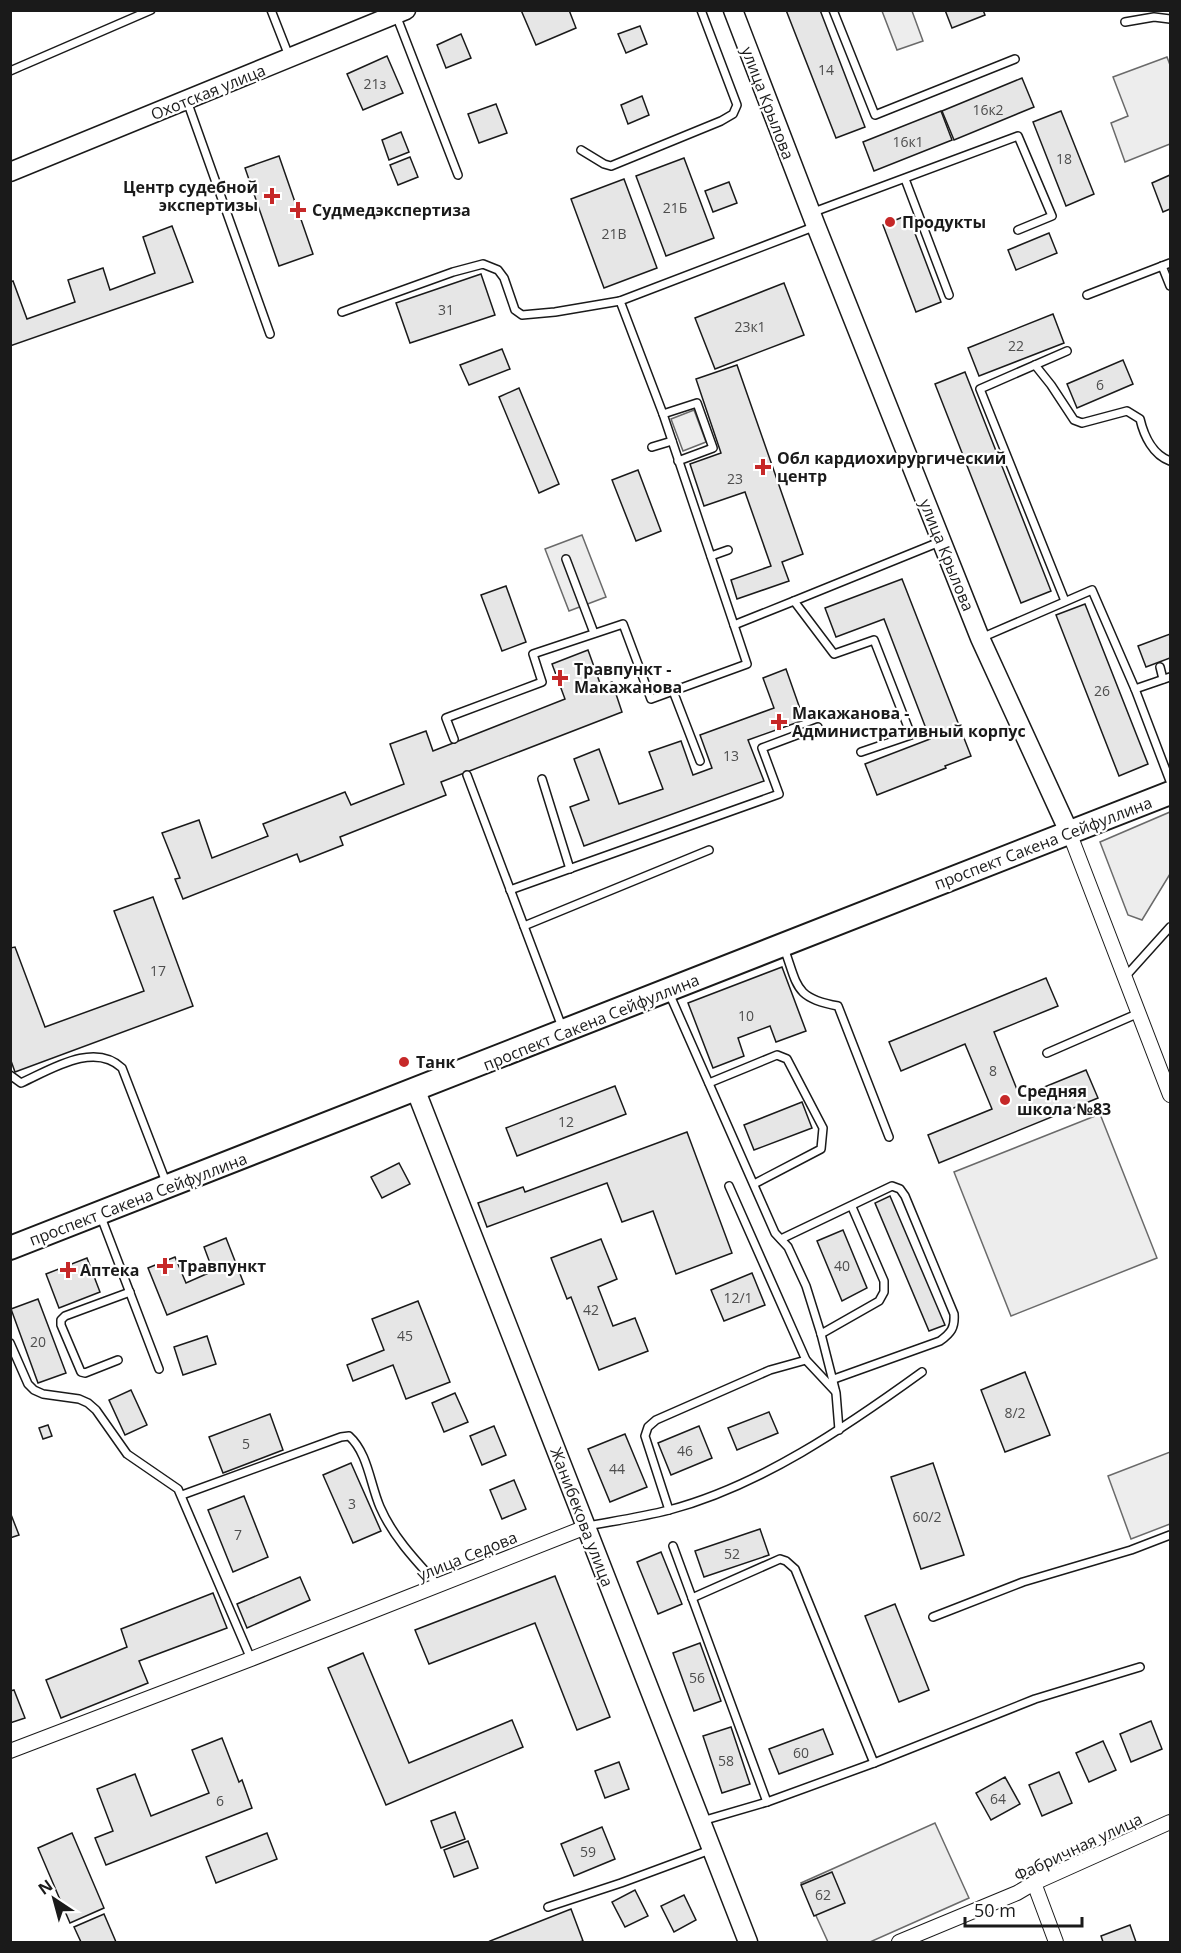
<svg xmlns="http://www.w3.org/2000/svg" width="1181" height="1953" font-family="'Open Sans',sans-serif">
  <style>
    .built { fill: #ededed; stroke: #6a6a6a; stroke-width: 1.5 }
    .building { fill: #e6e6e6; stroke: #1a1a1a; stroke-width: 1.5 }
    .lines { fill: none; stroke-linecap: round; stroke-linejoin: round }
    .service-casing { stroke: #1a1a1a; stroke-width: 10 }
    .minor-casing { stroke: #1a1a1a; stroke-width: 16 }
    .tertiary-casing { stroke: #1a1a1a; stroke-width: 21 }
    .primary-casing { stroke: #1a1a1a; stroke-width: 26 }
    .service { stroke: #fff; stroke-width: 7 }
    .minor { stroke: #fff; stroke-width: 14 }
    .tertiary { stroke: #fff; stroke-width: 18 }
    .primary { stroke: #fff; stroke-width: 22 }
    .poi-dot { fill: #c62828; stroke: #fff; stroke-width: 2 }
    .labels { text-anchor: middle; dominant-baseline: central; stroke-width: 4.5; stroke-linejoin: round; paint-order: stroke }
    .number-label { font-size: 14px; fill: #4d4d4d }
    .street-label { font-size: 16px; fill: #1a1a1a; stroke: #fff }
    .poi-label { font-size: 16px; font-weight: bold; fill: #1a1a1a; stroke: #fff; text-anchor: start }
  </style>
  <rect width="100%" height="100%" fill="#fff"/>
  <!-- built -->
  <g class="built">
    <path d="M882 11H912L923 41 897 50Z"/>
    <path d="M1167 57 1170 65V144L1125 162 1111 123 1128 116 1113 77Z"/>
    <path d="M694 410 706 442 683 451 671 419Z"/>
    <path d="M582 535 606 597 569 611 545 549Z"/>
    <path d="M1170 812V874L1142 920 1128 915 1100 842Z"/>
    <path d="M1100 1114 1157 1258 1011 1316 954 1172Z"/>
    <path d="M1170 1452V1524L1131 1539 1108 1476Z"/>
    <path d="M935 1823 969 1898 870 1942H828L801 1883Z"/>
  </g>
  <!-- building -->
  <g class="building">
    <path d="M521 10H569L576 28 536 45Z"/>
    <path d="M786 10H820L865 127 836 138Z"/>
    <path d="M945 10H983L985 15 952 28Z"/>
    <path d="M640 26 647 44 626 53 618 34Z"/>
    <path d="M461 34 471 58 446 68 437 45Z"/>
    <path d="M387 56 403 93 363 110 347 74Z"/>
    <path d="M1022 78 1034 107 954 140 942 111Z"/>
    <path d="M642 96 649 115 628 124 621 105Z"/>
    <path d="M496 104 507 133 479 143 468 114Z"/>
    <path d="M941 111 952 140 874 171 863 142Z"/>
    <path d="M1061 111 1094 194 1066 206 1033 122Z"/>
    <path d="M401 132 409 152 389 160 382 140Z"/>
    <path d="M279 156 313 254 279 266 245 168Z"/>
    <path d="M410 157 418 177 398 185 390 165Z"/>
    <path d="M684 158 714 238 666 256 636 176Z"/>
    <path d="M1170 175V209L1163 212 1152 183Z"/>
    <path d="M624 179 657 268 604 288 571 199Z"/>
    <path d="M729 182 737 203 713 212 705 191Z"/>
    <path d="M908 215 941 302 916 312 883 225Z"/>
    <path d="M172 226 193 282 10 346V282L13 281 27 319 75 302 68 280 103 268 110 290 155 273 143 237Z"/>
    <path d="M1049 233 1057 253 1016 270 1008 250Z"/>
    <path d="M481 274 495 315 410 343 396 303Z"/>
    <path d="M784 283 804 335 715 369 695 318Z"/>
    <path d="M1053 314 1064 343 979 376 968 348Z"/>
    <path d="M502 349 510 369 469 385 460 365Z"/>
    <path d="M1123 360 1133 384 1077 408 1067 384Z"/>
    <path d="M737 365 803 554 782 562 789 581 737 599 731 580 771 566 745 492 704 506 690 464 721 453 696 379Z"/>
    <path d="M965 372 1051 591 1021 603 935 384Z"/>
    <path d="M519 388 559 484 539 493 499 397Z"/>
    <path d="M638 470 661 531 636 541 612 480Z"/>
    <path d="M902 579 971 756 945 766 946 768 877 795 865 764 930 739 884 619 836 637 825 608Z"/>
    <path d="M506 586 526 642 502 651 481 595Z"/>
    <path d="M1085 604 1148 764 1119 776 1056 615Z"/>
    <path d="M1170 634V658L1146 667 1138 646Z"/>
    <path d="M588 650 601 686 612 682 622 712 441 782 446 795 340 837 343 845 300 862 297 854 183 899 175 879 180 878 162 833 199 820 212 858 268 836 263 824 345 792 351 805 404 784 390 744 426 731 433 751 565 699 552 664Z"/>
    <path d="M786 669 804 720 748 740 764 781 584 846 570 807 589 800 574 759 599 749 619 804 663 789 649 752 681 741 693 775 712 768 700 735 774 708 763 678Z"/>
    <path d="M153 897 193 1006 15 1072 10 1058V948L15 947 45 1027 144 991 114 911Z"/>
    <path d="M782 967 806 1031 776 1042 770 1026 738 1038 744 1056 713 1068 688 1003Z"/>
    <path d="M1046 978 1058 1006 994 1032 1020 1097 1086 1070 1098 1098 939 1163 928 1135 992 1109 965 1044 901 1071 889 1042Z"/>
    <path d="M615 1086 626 1114 517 1156 506 1128Z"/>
    <path d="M802 1102 812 1128 754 1150 744 1125Z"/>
    <path d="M687 1132 732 1253 676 1274 653 1211 622 1222 607 1183 487 1227 478 1203 523 1187 525 1192Z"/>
    <path d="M399 1163 410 1184 382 1198 371 1177Z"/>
    <path d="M890 1196 945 1325 929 1331 875 1203Z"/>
    <path d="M843 1230 867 1288 842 1301 817 1241Z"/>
    <path d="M226 1238 244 1284 167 1315 148 1268 175 1257 186 1283 213 1271 204 1247Z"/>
    <path d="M601 1239 617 1279 598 1287 613 1326 635 1318 648 1351 599 1370 571 1297 567 1299 551 1258Z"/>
    <path d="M87 1258 100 1292 59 1308 46 1274Z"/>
    <path d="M752 1273 765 1305 724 1321 711 1290Z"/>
    <path d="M38 1299 66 1373 38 1383 11 1309Z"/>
    <path d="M418 1301 450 1382 406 1399 393 1365 353 1381 347 1365 384 1350 372 1319Z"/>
    <path d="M207 1336 216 1364 183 1375 174 1347Z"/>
    <path d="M1025 1372 1050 1435 1005 1452 981 1390Z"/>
    <path d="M131 1390 147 1425 125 1435 109 1400Z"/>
    <path d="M455 1393 468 1422 444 1432 432 1403Z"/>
    <path d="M769 1412 778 1433 737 1450 728 1428Z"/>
    <path d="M270 1414 283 1450 223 1473 209 1437Z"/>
    <path d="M48 1425 52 1436 43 1439 39 1428Z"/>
    <path d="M494 1426 506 1455 482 1465 470 1436Z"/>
    <path d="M699 1426 712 1458 671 1475 658 1443Z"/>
    <path d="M625 1434 647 1487 610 1502 588 1449Z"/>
    <path d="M351 1463 381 1531 353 1543 323 1475Z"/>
    <path d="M933 1463 964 1555 921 1569 891 1477Z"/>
    <path d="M514 1480 526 1509 502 1519 490 1490Z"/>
    <path d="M244 1496 268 1557 233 1572 208 1510Z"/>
    <path d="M10 1512 19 1535 10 1538Z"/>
    <path d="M760 1529 769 1555 704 1577 695 1551Z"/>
    <path d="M661 1552 682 1604 658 1614 637 1562Z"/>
    <path d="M555 1576 610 1717 577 1730 535 1623 429 1664 415 1630Z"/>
    <path d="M300 1577 310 1600 247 1628 237 1604Z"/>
    <path d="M213 1593 227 1628 139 1661 148 1683 61 1718 46 1680 127 1647 121 1629Z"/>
    <path d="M895 1604 929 1690 899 1702 865 1616Z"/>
    <path d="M700 1643 721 1701 694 1711 673 1653Z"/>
    <path d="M363 1653 409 1763 512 1720 523 1747 386 1805 328 1668Z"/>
    <path d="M14 1690 25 1718 10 1723V1691Z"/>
    <path d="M1151 1721 1162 1749 1131 1762 1120 1734Z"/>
    <path d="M731 1727 750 1784 722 1793 703 1736Z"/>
    <path d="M823 1729 833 1754 779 1774 769 1749Z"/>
    <path d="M222 1738 239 1782 242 1780 252 1808 106 1865 95 1838 113 1831 97 1789 135 1774 151 1816 209 1793 192 1750Z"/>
    <path d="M1103 1741 1116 1770 1089 1782 1076 1753Z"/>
    <path d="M619 1762 629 1789 605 1798 595 1771Z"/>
    <path d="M1059 1772 1072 1803 1042 1816 1029 1785Z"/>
    <path d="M1005 1777 1020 1804 991 1820 976 1793Z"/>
    <path d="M455 1812 465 1839 441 1848 431 1821Z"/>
    <path d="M602 1827 615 1859 574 1876 561 1844Z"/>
    <path d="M72 1833 104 1908 70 1923 38 1848Z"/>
    <path d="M267 1833 277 1859 216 1883 206 1857Z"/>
    <path d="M468 1841 478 1868 454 1877 444 1850Z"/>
    <path d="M832 1872 845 1903 814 1916 801 1885Z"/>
    <path d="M635 1890 648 1916 625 1927 612 1902Z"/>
    <path d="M684 1895 696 1920 674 1932 661 1906Z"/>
    <path d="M571 1909 583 1941 579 1942H491L490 1941Z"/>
    <path d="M104 1914 116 1942H81L74 1927Z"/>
    <path d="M1130 1925 1136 1942H1103L1101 1936Z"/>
  </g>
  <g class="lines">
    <!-- service casing -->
    <g class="service-casing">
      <g id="service">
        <path d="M271 10 289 56"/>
        <path d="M833 10 875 115 1015 59"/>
        <path d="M396 15 458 175"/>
        <path d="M1125 22 1154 17 1170 19"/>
        <path d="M10 71 151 10"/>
        <path d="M187 101 270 334"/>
        <path d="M581 150 604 164 611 166 721 121 733 114 737 105 701 10"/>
        <path d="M905 179 949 295"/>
        <path d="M811 213 1018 136 1052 216 1018 230"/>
        <path d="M816 226 620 301 663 414 734 625 794 601 834 654 874 640 911 735 861 752"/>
        <path d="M1162 266 1170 286"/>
        <path d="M1087 295 1170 263"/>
        <path d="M342 312 453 272 483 264 498 270 504 278 515 310 522 315 555 312 620 301"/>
        <path d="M1035 365 1051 385 1074 420 1082 423 1127 411 1140 419C1144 436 1153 455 1170 461"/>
        <path d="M663 414 697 403 713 448 678 461"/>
        <path d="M652 447 672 441"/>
        <path d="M711 556 728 550"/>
        <path d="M566 559 594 633"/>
        <path d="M794 601 942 541"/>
        <path d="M1065 601 980 389 1067 351"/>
        <path d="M981 638 1092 590 1135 689 1170 781"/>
        <path d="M1160 667 1163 679"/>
        <path d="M1135 689 1170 677"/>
        <path d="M673 691 700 761"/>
        <path d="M454 739 446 718 542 682 533 654 623 624 651 699 747 664 734 625"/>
        <path d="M467 775 562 1027"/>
        <path d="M542 779 570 869"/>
        <path d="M510 890 779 794 762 748 818 727"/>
        <path d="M524 926 709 850"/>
        <path d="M784 948C798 986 794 998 838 1006L889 1137"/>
        <path d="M1125 977 1170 927"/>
        <path d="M669 993 775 1233 788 1247 806 1286 821 1334 836 1393 839 1430"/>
        <path d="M1047 1053 1139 1013"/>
        <path d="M10 1075 21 1083C50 1070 94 1041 122 1068L166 1182"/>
        <path d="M709 1083 777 1055 787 1059 823 1128 821 1149 754 1184"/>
        <path d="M729 1186 806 1360 835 1391"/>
        <path d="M101 1217 159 1369"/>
        <path d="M781 1239 892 1186 900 1189 905 1196 954 1314C955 1328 951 1333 940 1341L834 1379"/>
        <path d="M821 1334 879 1301 884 1292V1281L852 1207"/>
        <path d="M10 1343 28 1384 34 1390 43 1394 79 1399 88 1403 96 1410 127 1454 178 1489 251 1659"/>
        <path d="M118 1360 85 1373 81 1372 61 1325V1320L65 1316 130 1292"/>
        <path d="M182 1495 341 1437 349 1436C368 1453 370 1484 380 1507 393 1537 416 1561 438 1585"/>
        <path d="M669 1510 645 1436 648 1427 656 1420 770 1370 806 1360"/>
        <path d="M587 1526C614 1521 642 1517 669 1510 760 1486 846 1427 922 1372"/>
        <path d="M673 1546 767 1802"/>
        <path d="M692 1598 780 1559 786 1561 795 1569 874 1763"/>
        <path d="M933 1617 1023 1582 1131 1550 1170 1535"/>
        <path d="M702 1821 767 1802 874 1763 1035 1699 1140 1667"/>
        <path d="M548 1907 621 1883 710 1850"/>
      </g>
    </g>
    <!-- minor casing -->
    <g class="minor-casing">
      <g id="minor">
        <path d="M1069 832 1170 1095"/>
        <path d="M10 1751 251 1659 586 1527"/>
        <path d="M1034 1883 1056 1942"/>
        <path d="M899 1942 1017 1893 1034 1883 1170 1822"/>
      </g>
    </g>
    <!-- tertiary casing -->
    <g class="tertiary-casing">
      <g id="tertiary">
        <path d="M733 10 816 226 980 638 1069 832"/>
        <path d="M10 172 406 10"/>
        <path d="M416 1091 748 1942"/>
      </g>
    </g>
    <!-- primary casing -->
    <g class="primary-casing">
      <path id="primary" d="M10 1248 1170 793"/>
    </g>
    <!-- service -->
    <use href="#service" class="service"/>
    <!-- minor -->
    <use href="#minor" class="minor"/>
    <!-- tertiary -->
    <use href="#tertiary" class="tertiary"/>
    <!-- primary -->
    <use href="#primary" class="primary"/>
  </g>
  <!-- markers -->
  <g class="poi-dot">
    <path d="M269 187h6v6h6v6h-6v6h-6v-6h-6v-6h6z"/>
    <path d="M295 201h6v6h6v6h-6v6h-6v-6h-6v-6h6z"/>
    <circle cx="890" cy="222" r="6"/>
    <path d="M760 458h6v6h6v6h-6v6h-6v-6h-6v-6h6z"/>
    <path d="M557 669h6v6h6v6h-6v6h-6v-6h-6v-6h6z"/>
    <path d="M776 713h6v6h6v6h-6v6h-6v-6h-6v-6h6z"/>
    <circle cx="404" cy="1062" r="6"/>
    <circle cx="1005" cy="1100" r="6"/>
    <path d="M162 1257h6v6h6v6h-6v6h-6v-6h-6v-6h6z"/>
    <path d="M65 1261h6v6h6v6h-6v6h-6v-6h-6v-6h6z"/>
  </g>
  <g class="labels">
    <!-- number labels -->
    <g class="number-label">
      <text x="826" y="69">14</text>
      <text x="375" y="83">21з</text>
      <text x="988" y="109">16к2</text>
      <text x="908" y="141">16к1</text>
      <text x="1064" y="158">18</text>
      <text x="675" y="207">21Б</text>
      <text x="614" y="233">21В</text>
      <text x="446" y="309">31</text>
      <text x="750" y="326">23к1</text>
      <text x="1016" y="345">22</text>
      <text x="1100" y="384">6</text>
      <text x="735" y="478">23</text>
      <text x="1102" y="690">26</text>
      <text x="731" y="755">13</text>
      <text x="158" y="970">17</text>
      <text x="746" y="1015">10</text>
      <text x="993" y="1070">8</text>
      <text x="566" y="1121">12</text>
      <text x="842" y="1265">40</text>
      <text x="738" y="1297">12/1</text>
      <text x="591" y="1309">42</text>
      <text x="405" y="1335">45</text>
      <text x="38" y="1341">20</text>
      <text x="1015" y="1412">8/2</text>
      <text x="246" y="1443">5</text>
      <text x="685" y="1450">46</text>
      <text x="617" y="1468">44</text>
      <text x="352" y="1503">3</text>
      <text x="927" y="1516">60/2</text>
      <text x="238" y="1534">7</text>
      <text x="732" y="1553">52</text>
      <text x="697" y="1677">56</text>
      <text x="801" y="1752">60</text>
      <text x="726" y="1760">58</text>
      <text x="998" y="1798">64</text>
      <text x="220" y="1800">6</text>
      <text x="588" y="1851">59</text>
      <text x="823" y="1894">62</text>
    </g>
    <!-- street labels -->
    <g class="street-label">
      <text transform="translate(208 92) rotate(-22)">Охотская улица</text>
      <text transform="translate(768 103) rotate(69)">улица Крылова</text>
      <text transform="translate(947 555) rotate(68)">улица Крылова</text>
      <text transform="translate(1043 843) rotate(-21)">проспект Сакена Сейфуллина</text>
      <text transform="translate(591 1022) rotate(-22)">проспект Сакена Сейфуллина</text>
      <text transform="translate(138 1199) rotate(-21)">проспект Сакена Сейфуллина</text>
      <text transform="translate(582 1517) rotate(69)">Жанибекова улица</text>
      <text transform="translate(467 1556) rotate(-22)">улица Седова</text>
      <text transform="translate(1078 1847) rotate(-25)">Фабричная улица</text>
    </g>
    <!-- poi labels -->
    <g class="poi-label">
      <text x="258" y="187" text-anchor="end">Центр судебной<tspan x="258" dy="18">экспертизы</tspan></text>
      <text x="312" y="210">Судмедэкспертиза</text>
      <text x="902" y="222">Продукты</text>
      <text x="777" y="458">Обл кардиохирургический<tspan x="777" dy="18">центр</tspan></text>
      <text x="574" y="669">Травпункт -<tspan x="574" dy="18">Макажанова</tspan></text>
      <text x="792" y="713">Макажанова -<tspan x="792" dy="18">Административный корпус</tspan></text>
      <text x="416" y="1062">Танк</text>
      <text x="1017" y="1091">Средняя<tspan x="1017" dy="18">школа №83</tspan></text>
      <text x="178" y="1266">Травпункт</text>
      <text x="80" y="1270">Аптека</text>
    </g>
  </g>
  <!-- border -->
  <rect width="1181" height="1953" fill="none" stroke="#1a1a1a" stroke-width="24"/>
  <!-- north arrow -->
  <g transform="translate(54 1899) rotate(324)" stroke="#ffffff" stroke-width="4.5" paint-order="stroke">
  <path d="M0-4.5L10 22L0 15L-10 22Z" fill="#1a1a1a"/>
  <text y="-9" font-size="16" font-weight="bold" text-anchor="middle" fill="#1a1a1a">N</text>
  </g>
  <!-- scale -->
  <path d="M965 1917v9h117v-9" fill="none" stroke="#1a1a1a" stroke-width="3"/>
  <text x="974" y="1917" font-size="18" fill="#1a1a1a" stroke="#ffffff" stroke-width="4.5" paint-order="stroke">50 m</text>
</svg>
